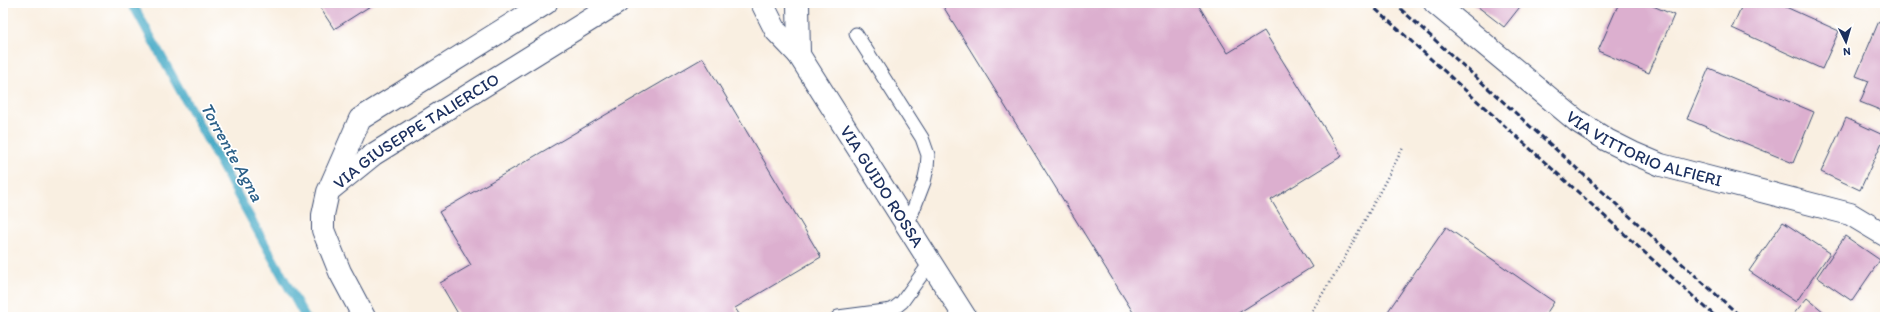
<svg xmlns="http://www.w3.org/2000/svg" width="1888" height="320" font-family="Itim,sans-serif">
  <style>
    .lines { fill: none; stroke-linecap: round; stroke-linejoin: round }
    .stream { stroke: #46aac6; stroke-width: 9 }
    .building { fill: #dcafcf }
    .service-casing { stroke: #3c4c72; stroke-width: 15 }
    .minor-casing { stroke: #3c4c72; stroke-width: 24 }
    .secondary-casing { stroke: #3c4c72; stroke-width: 24 }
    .path { stroke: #3c4c72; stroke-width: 2.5; stroke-dasharray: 1 3; stroke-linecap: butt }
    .service { stroke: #fff; stroke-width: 13 }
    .minor { stroke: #fff; stroke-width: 22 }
    .secondary { stroke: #fff; stroke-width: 22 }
    .rail { stroke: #1b2f5e; stroke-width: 3; stroke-dasharray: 6 3; stroke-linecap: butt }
    .labels { text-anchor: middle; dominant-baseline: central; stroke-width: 3.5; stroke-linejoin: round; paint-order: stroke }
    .street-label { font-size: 17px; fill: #1b2f5e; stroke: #fff }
    .water-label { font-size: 18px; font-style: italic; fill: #2c6088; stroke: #fff }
  </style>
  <rect width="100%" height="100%" fill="#fff"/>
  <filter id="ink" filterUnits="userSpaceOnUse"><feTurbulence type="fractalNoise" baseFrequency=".025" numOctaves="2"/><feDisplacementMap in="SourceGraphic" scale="8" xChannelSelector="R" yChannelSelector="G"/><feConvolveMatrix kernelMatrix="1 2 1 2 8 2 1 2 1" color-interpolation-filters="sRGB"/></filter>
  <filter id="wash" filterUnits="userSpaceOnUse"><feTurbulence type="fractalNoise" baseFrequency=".012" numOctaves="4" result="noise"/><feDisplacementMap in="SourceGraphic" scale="16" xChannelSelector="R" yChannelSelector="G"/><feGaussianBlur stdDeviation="0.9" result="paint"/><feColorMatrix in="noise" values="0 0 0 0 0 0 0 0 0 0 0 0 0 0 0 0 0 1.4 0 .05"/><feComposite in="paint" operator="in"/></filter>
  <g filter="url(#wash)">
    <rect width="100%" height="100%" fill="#f9efe1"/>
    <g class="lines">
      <!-- stream -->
      <path class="stream" d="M132 3 305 317"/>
    </g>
    <g id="blocks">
      <!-- building -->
      <g class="building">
        <path d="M317 3H375L334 29Z"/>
        <path d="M941 3H1197L1228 53 1264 31 1342 156 1271 200 1312 267 1232 317H1136Z"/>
        <path d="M1473 3H1523L1504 27Z"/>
        <path d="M1619 3H1646L1674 15 1649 73 1598 51Z"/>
        <path d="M1743 3H1777L1839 31 1822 69 1732 28Z"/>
        <path d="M1879 21 1885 23V112L1860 102 1869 81 1856 76Z"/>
        <path d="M703 58 821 257 735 308 741 317H460L440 283 471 265 439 212Z"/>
        <path d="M1709 68 1814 112 1793 163 1687 119Z"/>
        <path d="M1846 118 1885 136 1860 190 1821 172Z"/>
        <path d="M1783 222 1830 253 1796 302 1749 271Z"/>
        <path d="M1446 227 1554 302 1544 317H1384Z"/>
        <path d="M1845 236 1880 260 1852 301 1817 277Z"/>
        <path d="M1807 298 1830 317H1794L1792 316Z"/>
      </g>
    </g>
  </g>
  <g filter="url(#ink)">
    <use href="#blocks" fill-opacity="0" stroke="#3c4c72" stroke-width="1"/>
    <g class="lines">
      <!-- service casing -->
      <g class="service-casing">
        <g id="service">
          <path d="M856 34 922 138 928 155 927 168 924 182 907 226"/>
          <path d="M838 317 892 310"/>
          <path d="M896 317 892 310 902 302 930 263"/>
        </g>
      </g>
      <!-- minor casing -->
      <g class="minor-casing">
        <g id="minor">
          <path id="s1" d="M1435 3 1577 121 1607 140 1633 153 1661 165 1850 214 1885 235"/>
          <path id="s2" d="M332 188 374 154 617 3"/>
          <path d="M364 317 340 272 323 230V215L328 192 360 119 546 3"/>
        </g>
      </g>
      <!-- secondary casing -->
      <g class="secondary-casing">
        <g id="secondary">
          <path id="s3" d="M762 3 776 31 799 55 965 317"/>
          <path d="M798 3 799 55"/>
        </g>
      </g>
      <!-- path -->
      <path class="path" d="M1308 317 1343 261 1403 148"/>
      <!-- service -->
      <use href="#service" class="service"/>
      <!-- minor -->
      <use href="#minor" class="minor"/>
      <!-- secondary -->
      <use href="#secondary" class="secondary"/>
      <!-- rail -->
      <g class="rail">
        <path d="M1369 3 1716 317"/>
        <path d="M1394 3 1741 317"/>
      </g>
    </g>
  </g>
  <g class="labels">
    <!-- street labels -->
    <g class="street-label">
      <text stroke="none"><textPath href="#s2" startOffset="102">VIA GIUSEPPE TALIERCIO</textPath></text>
      <text stroke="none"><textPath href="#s1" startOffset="258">VIA VITTORIO ALFIERI</textPath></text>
      <text stroke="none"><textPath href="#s3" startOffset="220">VIA GUIDO ROSSA</textPath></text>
    </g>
    <!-- water labels -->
    <g class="water-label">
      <text transform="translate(232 152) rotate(61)">Torrente Agna</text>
    </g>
  </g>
  <!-- margin -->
  <rect width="1888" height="320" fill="none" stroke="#fff" stroke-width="16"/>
  <!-- north arrow -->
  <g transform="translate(1846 42) rotate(175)" stroke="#ffffff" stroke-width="3" paint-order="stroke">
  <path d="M0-3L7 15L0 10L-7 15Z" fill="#1b2f5e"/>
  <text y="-6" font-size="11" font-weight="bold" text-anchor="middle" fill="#1b2f5e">N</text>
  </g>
</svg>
